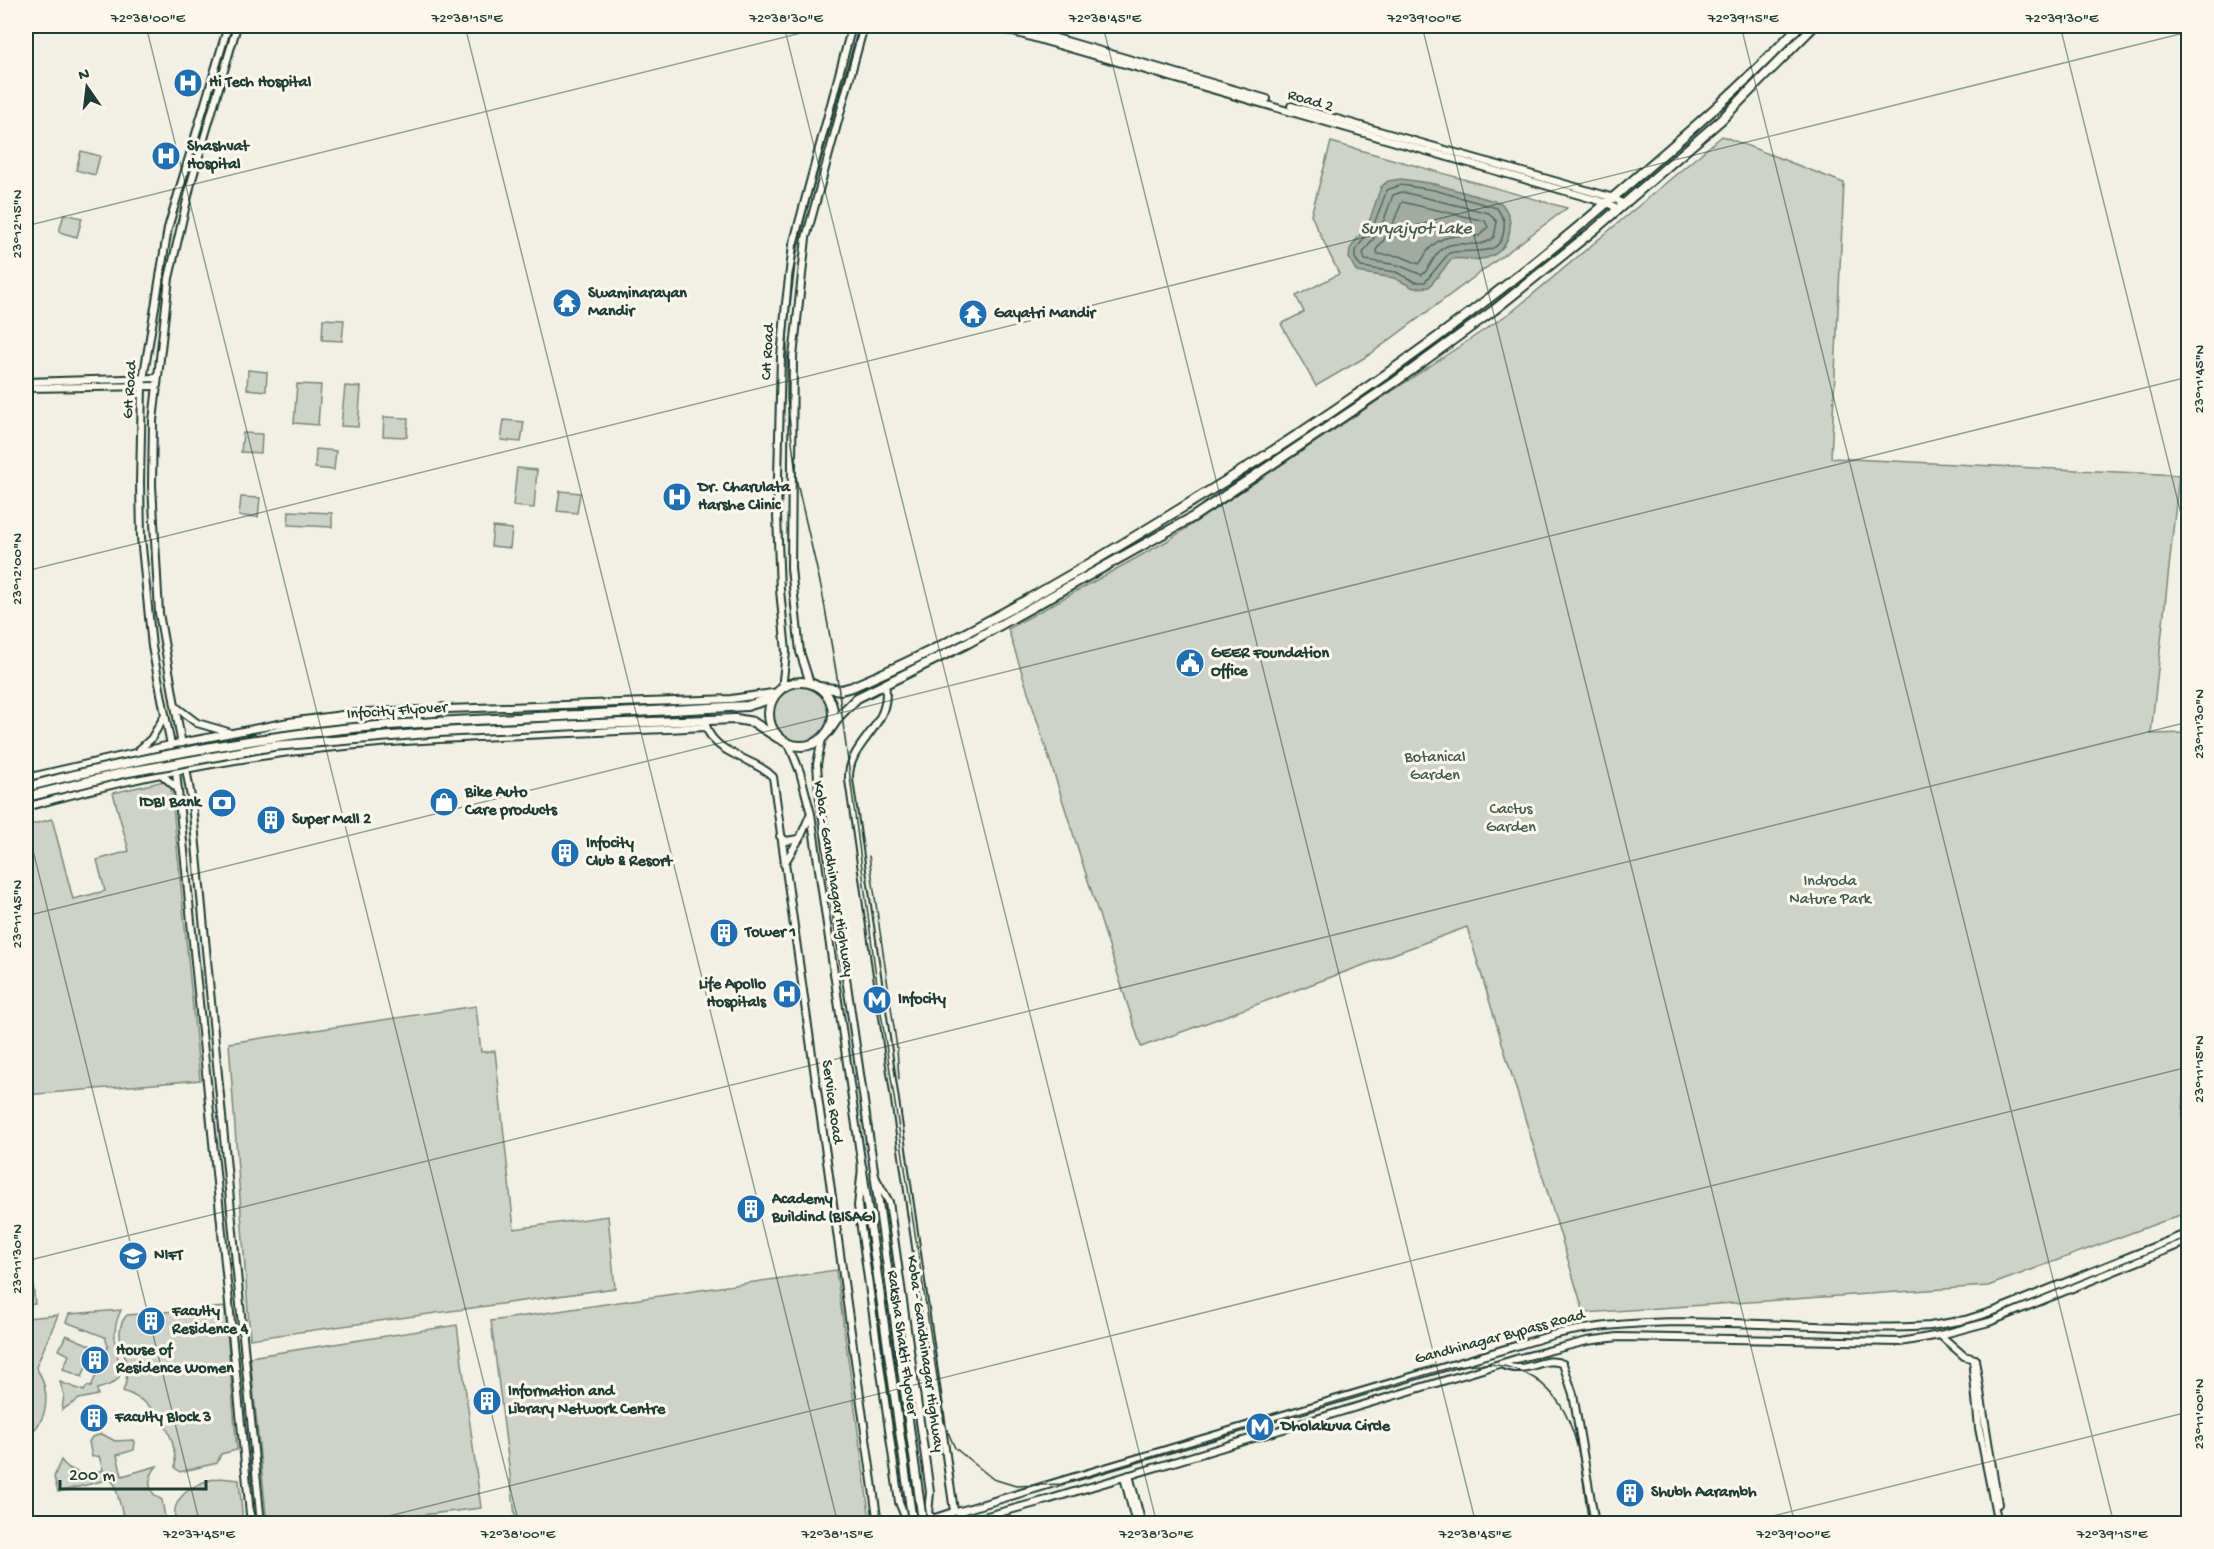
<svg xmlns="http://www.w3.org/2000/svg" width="2214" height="1549" font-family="'Gochi Hand',sans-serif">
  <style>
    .green { fill: #cfd2c8; stroke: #77887e; stroke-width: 1.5 }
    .water { fill: #a2aba1; stroke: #6e7f75; stroke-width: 1.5 }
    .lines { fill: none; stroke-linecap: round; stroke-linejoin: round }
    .shore { stroke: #536960; stroke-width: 1.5 }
    .secondary-casing { stroke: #1f3d34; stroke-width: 10 }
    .primary-casing { stroke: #1f3d34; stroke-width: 11 }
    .highway-casing { stroke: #1f3d34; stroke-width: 12 }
    .secondary { stroke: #fbf7ec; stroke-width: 6 }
    .primary { stroke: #fbf7ec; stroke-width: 7 }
    .highway { stroke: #fbf7ec; stroke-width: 8 }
    .rail { stroke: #1f3d34; stroke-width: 1.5 }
    .primary-bridge-casing { stroke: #1f3d34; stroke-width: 11; stroke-linecap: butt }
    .highway-bridge-casing { stroke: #1f3d34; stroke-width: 12; stroke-linecap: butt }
    .primary-bridge { stroke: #fbf7ec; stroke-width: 7 }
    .highway-bridge { stroke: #fbf7ec; stroke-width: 8 }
    .ticks { fill: none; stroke: #1f3d34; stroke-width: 1.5; stroke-opacity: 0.45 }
    .labels { text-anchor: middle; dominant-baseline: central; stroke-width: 6; stroke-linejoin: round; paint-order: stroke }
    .poi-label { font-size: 16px; font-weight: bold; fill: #1f3d34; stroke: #fbf7ec; text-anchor: start }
    .street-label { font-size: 16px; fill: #1f3d34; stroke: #fbf7ec }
    .park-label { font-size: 16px; fill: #425b52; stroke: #fbf7ec }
    .water-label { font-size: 18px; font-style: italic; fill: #465e55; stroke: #fbf7ec }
    .neatline { fill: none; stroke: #1f3d34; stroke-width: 2 }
    .ticks-label { font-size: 15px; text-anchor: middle; fill: #1f3d34 }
  </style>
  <rect width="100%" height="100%" fill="#f2f0e5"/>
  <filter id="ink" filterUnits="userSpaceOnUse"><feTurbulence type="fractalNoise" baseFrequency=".0167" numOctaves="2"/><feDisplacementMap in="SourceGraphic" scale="12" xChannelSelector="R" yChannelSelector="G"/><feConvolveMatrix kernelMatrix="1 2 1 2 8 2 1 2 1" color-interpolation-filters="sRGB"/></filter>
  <g filter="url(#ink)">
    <!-- green -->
    <g class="green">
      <path d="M1722 136 1844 183 1831 458 2179 475 2151 734 2188 733V1006L2183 1118 2188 1212 1988 1286 1584 1313 1467 927 1141 1047 1008 629 1167 541 1514 310Z"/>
      <path d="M1331 142 1567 208 1369 355 1316 386 1281 324 1304 312 1296 296 1339 274 1311 215Z"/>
      <path d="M81 151 100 156 95 175 76 170Z"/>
      <path d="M64 214 82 218 77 237 59 232Z"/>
      <path d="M323 319 344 320 342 341 322 340Z"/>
      <path d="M248 370 267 372 266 391 247 389Z"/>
      <path d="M297 384 321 385 318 425 294 423Z"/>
      <path d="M345 386 361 387 358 427 341 426Z"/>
      <path d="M384 417 408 418 407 437 383 436Z"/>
      <path d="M504 420 524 422 521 442 501 440Z"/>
      <path d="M243 433 262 434 261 453 241 452Z"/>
      <path d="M316 449 336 451 334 470 315 468Z"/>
      <path d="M517 468 537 470 534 508 513 506Z"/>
      <path d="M560 491 580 493 577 513 557 511Z"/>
      <path d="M241 497 260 498 258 517 239 516Z"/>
      <path d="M289 511 332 513V527L288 525Z"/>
      <path d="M493 527 512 529 510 548 491 546Z"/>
      <circle cx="801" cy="713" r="28"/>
      <path d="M164 781 171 786 200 1080 26 1095V826L52 819 73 899 105 891 97 860 129 851 113 793Z"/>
      <path d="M476 1006 481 1052 495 1051 514 1229 608 1216 615 1288 250 1339 229 1043Z"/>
      <path d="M26 1210 35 1304 26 1305Z"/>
      <path d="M836 1270 870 1520 856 1524 516 1523 491 1321Z"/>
      <path d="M225 1307 237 1450 221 1454 217 1463 180 1472 175 1468C177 1433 156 1403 123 1391 137 1358 107 1337 127 1315Z"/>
      <path d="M121 1310C116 1320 114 1331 115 1342 118 1369 132 1380 97 1389L98 1395 79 1399 62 1410 64 1395 60 1382 84 1391 87 1386 91 1387 108 1346 105 1337 66 1322 69 1314Z"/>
      <path d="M58 1315 36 1367C51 1391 50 1420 26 1437V1318Z"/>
      <path d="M457 1325 481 1508 354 1523H267L250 1357Z"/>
      <path d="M66 1335 94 1347 82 1377 63 1369 69 1355 59 1350Z"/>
      <path d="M102 1434 115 1441 133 1440 135 1442 134 1450 117 1455 122 1476 157 1466C147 1478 146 1492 162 1500L166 1523H125L115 1485 110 1479 58 1492 54 1477 61 1460C70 1474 89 1476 103 1470L99 1456 92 1457 89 1442 92 1437Z"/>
      <path d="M219 1478 239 1480 243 1523H176C168 1497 196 1482 219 1478Z"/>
    </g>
    <!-- water -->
    <g class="water">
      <path d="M1401 179 1435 184 1501 203C1519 222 1509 256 1481 259 1472 261 1462 257 1452 259L1429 287 1414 288 1394 278 1357 272 1349 258 1350 249 1369 222 1381 187 1388 181Z"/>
      <path d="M2188 1006V1193L2183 1118Z"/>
    </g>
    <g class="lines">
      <!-- shore -->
      <g class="shore">
        <path d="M1401 185 1434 190 1497 208 1504 220C1507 262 1473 247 1449 253L1425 282H1415L1396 272 1361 267 1355 258V251L1374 224 1387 190Z"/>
        <path d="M1402 192 1489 213 1497 222 1494 237C1479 251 1465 239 1447 246 1434 251 1432 267 1422 275L1398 265 1365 260 1363 253 1381 228 1393 195Z"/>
        <path d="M1402 202 1485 221 1488 227 1479 236C1460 236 1444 233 1430 248 1425 253 1423 260 1419 264L1400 256 1378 254 1376 250 1389 233Z"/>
      </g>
      <!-- secondary casing -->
      <g class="secondary-casing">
        <g id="secondary">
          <path d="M228 26 168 228 142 386 140 482 141 537 152 647 176 771 251 1524"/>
          <path d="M237 26 191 183 169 278 153 421 152 485 159 613 192 803 261 1524"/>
          <path d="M993 26 1607 203 1617 208"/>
          <path d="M1014 26 1267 99"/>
          <path d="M1291 106 1614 198 1622 203"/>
          <path d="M26 382 157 378"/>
          <path d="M26 388 156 386"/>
          <path d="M810 683 800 652 791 568 793 357 806 238 864 26"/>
          <path d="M885 684C893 728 847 741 849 780L954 1511"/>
          <path d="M782 689 786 652 780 590 777 516 781 357 786 303 793 245 852 26"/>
          <path d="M176 707 197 723 228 732"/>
          <path d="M705 719C708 755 753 756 773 777L878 1524"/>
          <path d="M822 739 817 764 819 792 875 1177 889 1202 930 1492 928 1514"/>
          <path d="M789 744 800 772 811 814 862 1167 858 1206 899 1502 906 1519"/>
          <path d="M140 749 151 739 164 717"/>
          <path d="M161 774 178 789"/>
          <path d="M26 778 170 745 289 722 365 712 731 699 779 692"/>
          <path d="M26 807C108 784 190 766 275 754 417 735 562 735 706 727"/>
          <path d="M780 836 786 841 799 839"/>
          <path d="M784 864 801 836 810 815"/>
          <path d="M1940 1335 1964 1356 1975 1359"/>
          <path d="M1975 1359 1973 1368 1979 1428 1998 1524"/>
          <path d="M1975 1360 1998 1504"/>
          <path d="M1502 1364C1526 1377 1543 1354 1563 1364L1573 1394 1595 1524"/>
          <path d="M1129 1475 1142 1524"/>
          <path d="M1124 1477 1136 1524"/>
          <path d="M957 1512 1556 1334C1680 1308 1805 1334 1930 1326L1965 1320 1997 1310 2188 1233"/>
          <path d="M932 1519 950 1513"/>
          <path d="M961 1523 1047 1500 1516 1359 1587 1341 1618 1337 1900 1342 1940 1335 1989 1322 2188 1241"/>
          <path d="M950 1524 948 1516 954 1511 961 1514V1523"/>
        </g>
      </g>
      <!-- primary casing -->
      <g class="primary-casing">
        <g id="primary">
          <path d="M862 1167 910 1505"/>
          <path d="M875 1177 920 1503"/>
          <path d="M904 1524 909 1516C920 1509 930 1512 935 1524"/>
        </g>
      </g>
      <!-- highway casing -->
      <g class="highway-casing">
        <g id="highway">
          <circle cx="801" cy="714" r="32"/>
          <path d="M819 687 841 690 852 687C967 638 1074 574 1180 509 1345 409 1501 297 1646 169 1699 123 1752 77 1799 26"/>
          <path d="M597 714 747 706 773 698"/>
          <path d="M597 724 736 719 753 722 778 738"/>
          <path d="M829 731 840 715 857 698 968 643 1193 517 1395 382 1494 310 1594 230 1721 120 1814 26"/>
          <path d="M251 739 298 726 430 714 443 708"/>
        </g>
      </g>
      <!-- secondary -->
      <use href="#secondary" class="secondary"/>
      <!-- primary -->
      <use href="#primary" class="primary"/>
      <!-- highway -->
      <use href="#highway" class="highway"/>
      <!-- rail -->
      <g class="rail">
        <path d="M859 26 806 212 792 275 787 337V399L797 483 822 591 837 677 879 999 944 1423 955 1448 993 1479 1016 1486 1061 1484 1452 1367C1509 1356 1554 1375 1573 1432 1583 1461 1584 1494 1589 1524"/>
        <path d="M869 856 897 1048 899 1079"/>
      </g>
      <!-- primary-bridge casing -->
      <g class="primary-bridge-casing">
        <g id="primary-bridge">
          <path d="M920 1503 923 1524"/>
          <path d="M910 1505 913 1524"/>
        </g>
      </g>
      <!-- highway-bridge casing -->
      <g class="highway-bridge-casing">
        <g id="highway-bridge">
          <path d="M26 787C130 760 235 740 343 729 427 720 513 719 597 714"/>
          <path d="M26 797 123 773 273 746 440 732 597 724"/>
        </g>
      </g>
      <!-- primary-bridge -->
      <use href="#primary-bridge" class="primary-bridge"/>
      <!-- highway-bridge -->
      <use href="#highway-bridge" class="highway-bridge"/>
    </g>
  </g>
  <!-- ticks -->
  <path class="ticks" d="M146 26 519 1524M465 26 838 1524M784 26 1157 1524M1103 26 1476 1524M1422 26 1795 1524M1741 26 2114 1524M2060 26 2188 542M26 226 829 26M26 571 2188 32M26 822 200 1524M26 916 2188 377M26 1261 2188 722M357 1524 2188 1067M1741 1524 2188 1412"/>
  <!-- icons -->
  <defs>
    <g id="hospital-disc" transform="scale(1.5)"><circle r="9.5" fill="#1f6fb2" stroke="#fbf7ec"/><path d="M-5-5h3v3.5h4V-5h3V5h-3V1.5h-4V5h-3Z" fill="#fff"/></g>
    <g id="temple-disc" transform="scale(1.5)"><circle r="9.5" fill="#1f6fb2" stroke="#fbf7ec"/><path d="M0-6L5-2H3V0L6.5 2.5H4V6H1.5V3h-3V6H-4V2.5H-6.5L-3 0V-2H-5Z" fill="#fff"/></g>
    <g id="civic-disc" transform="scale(1.5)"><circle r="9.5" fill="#1f6fb2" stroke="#fbf7ec"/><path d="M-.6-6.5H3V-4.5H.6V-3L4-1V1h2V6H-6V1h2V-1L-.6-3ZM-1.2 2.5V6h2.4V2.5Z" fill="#fff"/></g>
    <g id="shop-disc" transform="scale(1.5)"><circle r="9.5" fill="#1f6fb2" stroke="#fbf7ec"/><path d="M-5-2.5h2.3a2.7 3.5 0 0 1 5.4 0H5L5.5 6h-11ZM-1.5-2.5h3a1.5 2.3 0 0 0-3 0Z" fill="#fff"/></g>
    <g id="bank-disc" transform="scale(1.5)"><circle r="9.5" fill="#1f6fb2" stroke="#fbf7ec"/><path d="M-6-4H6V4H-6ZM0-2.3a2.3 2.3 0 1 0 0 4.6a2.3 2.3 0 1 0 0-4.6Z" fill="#fff"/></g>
    <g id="building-disc" transform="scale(1.5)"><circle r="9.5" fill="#1f6fb2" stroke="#fbf7ec"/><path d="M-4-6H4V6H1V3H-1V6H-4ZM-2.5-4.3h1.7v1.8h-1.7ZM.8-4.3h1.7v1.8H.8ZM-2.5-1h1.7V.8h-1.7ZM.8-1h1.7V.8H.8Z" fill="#fff"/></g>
    <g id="metro-disc" transform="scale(1.5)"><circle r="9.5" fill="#1f6fb2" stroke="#fbf7ec"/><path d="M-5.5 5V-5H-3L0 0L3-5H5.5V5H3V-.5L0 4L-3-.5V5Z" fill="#fff"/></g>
    <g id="university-disc" transform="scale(1.5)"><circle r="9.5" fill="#1f6fb2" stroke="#fbf7ec"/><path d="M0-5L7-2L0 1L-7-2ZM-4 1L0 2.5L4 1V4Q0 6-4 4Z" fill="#fff"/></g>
  </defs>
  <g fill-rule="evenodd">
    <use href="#hospital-disc" x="188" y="83"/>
    <use href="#hospital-disc" x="166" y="156"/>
    <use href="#temple-disc" x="567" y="303"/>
    <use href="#temple-disc" x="973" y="314"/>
    <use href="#hospital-disc" x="677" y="497"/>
    <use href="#civic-disc" x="1190" y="663"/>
    <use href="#shop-disc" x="444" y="802"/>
    <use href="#bank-disc" x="222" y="803"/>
    <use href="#building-disc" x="271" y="820"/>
    <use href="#building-disc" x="565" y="853"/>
    <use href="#building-disc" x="724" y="933"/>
    <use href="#hospital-disc" x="787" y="994"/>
    <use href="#metro-disc" x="877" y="1000"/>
    <use href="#building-disc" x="751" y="1209"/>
    <use href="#university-disc" x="133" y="1256"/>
    <use href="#building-disc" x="151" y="1321"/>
    <use href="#building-disc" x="95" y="1360"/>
    <use href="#building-disc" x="487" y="1401"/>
    <use href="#building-disc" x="94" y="1418"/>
    <use href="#metro-disc" x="1260" y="1427"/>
    <use href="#building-disc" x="1630" y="1493"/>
  </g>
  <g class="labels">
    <!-- poi labels -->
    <g class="poi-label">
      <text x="209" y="83">Hi Tech Hospital</text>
      <text x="187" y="147">Shashvat<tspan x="187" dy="18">Hospital</tspan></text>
      <text x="588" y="294">Swaminarayan<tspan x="588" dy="18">Mandir</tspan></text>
      <text x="994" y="314">Gayatri Mandir</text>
      <text x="698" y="488">Dr. Charulata<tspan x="698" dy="18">Harshe Clinic</tspan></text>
      <text x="1211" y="654">GEER Foundation<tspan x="1211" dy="18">Office</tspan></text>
      <text x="465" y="793">Bike Auto<tspan x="465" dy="18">Care products</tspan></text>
      <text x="201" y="803" text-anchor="end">IDBI Bank</text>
      <text x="292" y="820">Super Mall 2</text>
      <text x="586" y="844">Infocity<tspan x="586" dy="18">Club &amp; Resort</tspan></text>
      <text x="745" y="933">Tower 1</text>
      <text x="766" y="985" text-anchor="end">Life Apollo<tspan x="766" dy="18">Hospitals</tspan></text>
      <text x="898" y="1000">Infocity</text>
      <text x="772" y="1200">Academy<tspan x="772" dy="18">Buildind (BISAG)</tspan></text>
      <text x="154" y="1256">NIFT</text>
      <text x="172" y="1312">Faculty<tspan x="172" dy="18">Residence 4</tspan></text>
      <text x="116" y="1351">House of<tspan x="116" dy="18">Residence Women</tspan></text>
      <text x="508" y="1392">Information and<tspan x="508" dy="18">Library Network Centre</tspan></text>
      <text x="115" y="1418">Faculty Block 3</text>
      <text x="1281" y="1427">Dholakuva Circle</text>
      <text x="1651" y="1493">Shubh Aarambh</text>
    </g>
    <!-- street labels -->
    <g class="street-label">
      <text transform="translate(1310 102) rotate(16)">Road 2</text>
      <text transform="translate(769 352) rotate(-87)">CH Road</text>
      <text transform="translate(131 390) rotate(-86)">GH Road</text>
      <text transform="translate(397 712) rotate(-4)">Infocity Flyover</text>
      <text transform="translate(832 879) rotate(81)">Koba - Gandhinagar Highway</text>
      <text transform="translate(831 1102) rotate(82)">Service Road</text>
      <text transform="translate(1500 1338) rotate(-15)">Gandhinagar Bypass Road</text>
      <text transform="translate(901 1343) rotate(82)">Raksha Shakti Flyover</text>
      <text transform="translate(924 1354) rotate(82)">Koba - Gandhinagar Highway</text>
    </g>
    <!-- park labels -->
    <g class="park-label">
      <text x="1435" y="758">Botanical<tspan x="1435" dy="18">Garden</tspan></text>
      <text x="1511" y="810">Cactus<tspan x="1511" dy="18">Garden</tspan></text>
      <text x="1830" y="882">Indroda<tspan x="1830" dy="18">Nature Park</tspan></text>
    </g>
    <!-- water labels -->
    <g class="water-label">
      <text x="1416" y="229">Suryajyot Lake</text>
    </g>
  </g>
  <!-- margin -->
  <rect width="2214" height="1549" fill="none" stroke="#fbf7ec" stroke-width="66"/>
  <!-- north arrow -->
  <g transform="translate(87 87) rotate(346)" stroke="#fbf7ec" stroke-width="4.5" paint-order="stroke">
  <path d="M0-4.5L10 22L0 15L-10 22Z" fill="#1f3d34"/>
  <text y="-9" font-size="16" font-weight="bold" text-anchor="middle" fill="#1f3d34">N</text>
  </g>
  <!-- scale -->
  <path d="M60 1480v9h146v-9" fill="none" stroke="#1f3d34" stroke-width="3"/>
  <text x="69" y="1480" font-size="18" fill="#1f3d34" stroke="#fbf7ec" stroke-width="4.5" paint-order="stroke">200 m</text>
  <rect x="33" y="33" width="2148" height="1483" class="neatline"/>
  <g class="ticks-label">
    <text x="148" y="22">72°38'00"E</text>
    <text x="467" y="22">72°38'15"E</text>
    <text x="786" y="22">72°38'30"E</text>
    <text x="1105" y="22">72°38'45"E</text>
    <text x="1424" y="22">72°39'00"E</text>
    <text x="1743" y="22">72°39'15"E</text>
    <text x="2062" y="22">72°39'30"E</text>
    <text transform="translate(16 224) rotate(-90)" y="5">23°12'15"N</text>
    <text transform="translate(2198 379) rotate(-90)" y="5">23°11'45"N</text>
    <text transform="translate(16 569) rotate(-90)" y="5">23°12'00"N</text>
    <text transform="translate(2198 724) rotate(-90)" y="5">23°11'30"N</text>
    <text transform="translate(16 914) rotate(-90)" y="5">23°11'45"N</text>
    <text transform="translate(2198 1069) rotate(-90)" y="5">23°11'15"N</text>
    <text transform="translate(16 1259) rotate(-90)" y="5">23°11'30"N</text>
    <text transform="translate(2198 1414) rotate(-90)" y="5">23°11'00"N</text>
    <text x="199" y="1538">72°37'45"E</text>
    <text x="518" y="1538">72°38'00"E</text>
    <text x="837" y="1538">72°38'15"E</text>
    <text x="1156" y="1538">72°38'30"E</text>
    <text x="1475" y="1538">72°38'45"E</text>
    <text x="1793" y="1538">72°39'00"E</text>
    <text x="2112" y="1538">72°39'15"E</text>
  </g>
</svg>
